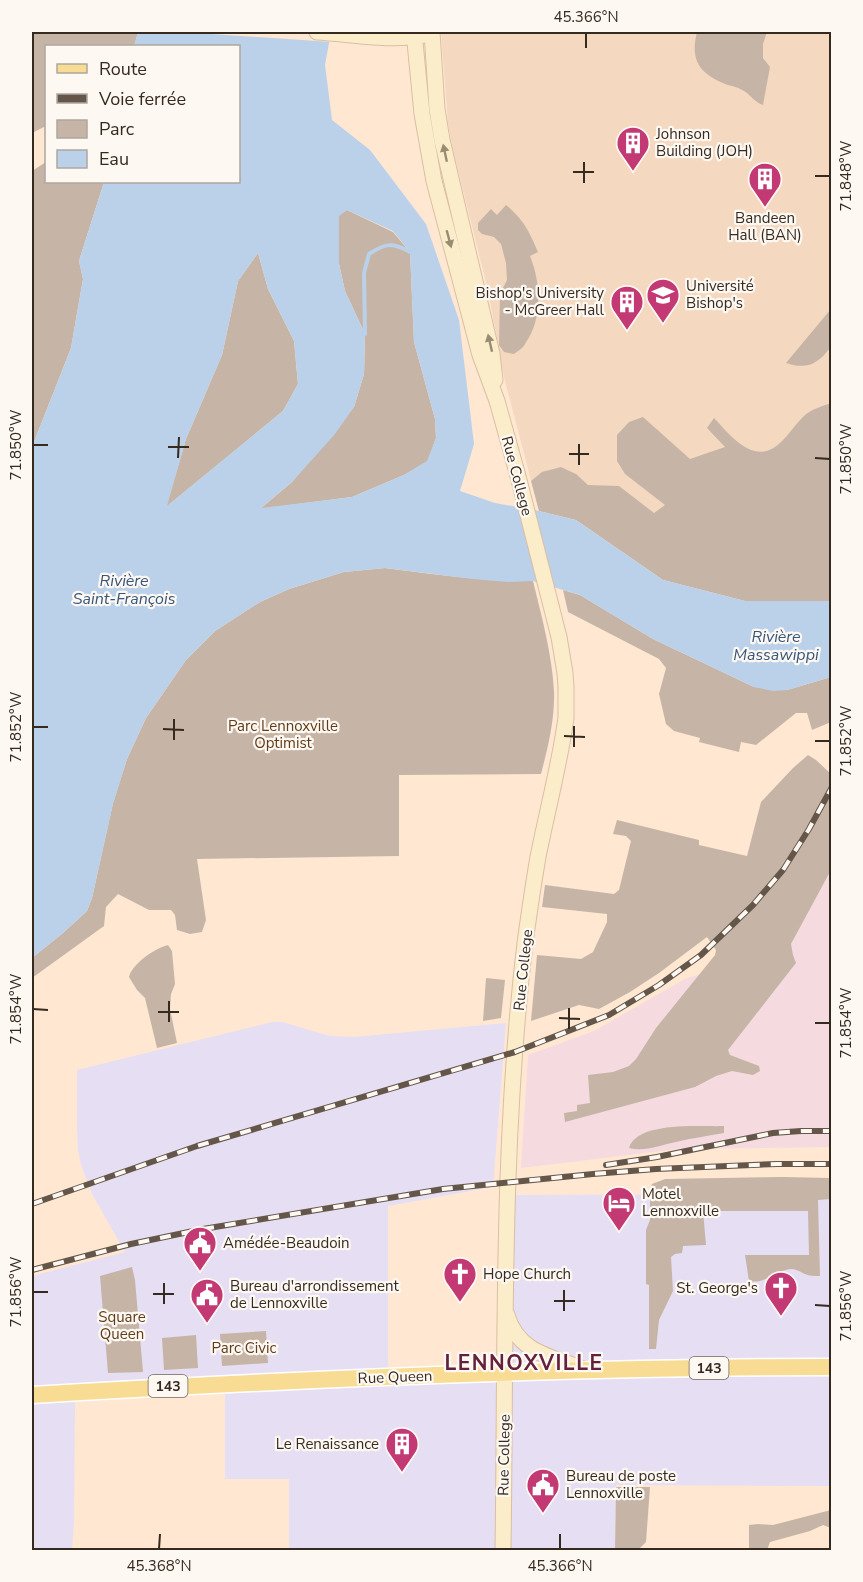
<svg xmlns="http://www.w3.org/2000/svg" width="863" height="1582" font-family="'Nunito Sans',sans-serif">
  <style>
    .commercial { fill: #e6def3 }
    .industrial { fill: #f5dae0 }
    .built { fill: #f4d8bf }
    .green { fill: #c6b5a6 }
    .water { fill: #bbd0e9; fill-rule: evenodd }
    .pier { fill: #ffe7d2 }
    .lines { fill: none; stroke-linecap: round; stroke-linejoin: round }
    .stream { stroke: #bbd0e9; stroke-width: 4 }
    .secondary-casing { stroke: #dabea4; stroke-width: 17 }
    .primary-casing { stroke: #fff; stroke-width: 19 }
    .secondary { stroke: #fbedc9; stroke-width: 15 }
    .primary { stroke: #f8dc93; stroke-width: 16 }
    .rail-casing { stroke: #645649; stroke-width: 6 }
    .rail { stroke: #fef8f3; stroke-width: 4; stroke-dasharray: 11; stroke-linecap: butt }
    .oneway { fill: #988c74 }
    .ticks { fill: none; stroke: #352a20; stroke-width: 2 }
    .labels { text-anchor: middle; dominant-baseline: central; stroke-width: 4.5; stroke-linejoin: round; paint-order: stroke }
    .shield { fill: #fef8f3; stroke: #71685f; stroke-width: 1.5 }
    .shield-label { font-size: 14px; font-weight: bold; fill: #352a20 }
    .poi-label { font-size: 15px; fill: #352a20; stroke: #fef8f3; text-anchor: start }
    .street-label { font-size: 15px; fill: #352a20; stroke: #fef8f3 }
    .park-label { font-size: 15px; fill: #603d18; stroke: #fef8f3 }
    .water-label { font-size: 16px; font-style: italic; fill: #36567a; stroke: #fef8f3 }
    .district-label { font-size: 21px; font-weight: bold; letter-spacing: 1.5px; fill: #64213b; stroke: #fef8f3 }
    .neatline { fill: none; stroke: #352a20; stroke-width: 2 }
    .ticks-label { font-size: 15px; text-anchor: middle; fill: #352a20 }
  </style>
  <rect width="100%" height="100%" fill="#ffe7d2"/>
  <!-- commercial -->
  <path class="commercial" d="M272 1022H282L330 1036 354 1037 506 1023 493 1187 388 1206V1369L499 1366 501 1195 831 1194V1486L616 1485 615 1550H289V1479H225V1392L75 1402 74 1522 72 1550H32V1276L125 1252 92 1194 81 1165 78 1150 77 1129V1070Z"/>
  <!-- industrial -->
  <path class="industrial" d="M831 870V1147L678 1149 521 1168 528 1055 594 1031 685 979 791 944Z"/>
  <!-- built -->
  <path class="built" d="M441 32H831V601L576 520 539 511 504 377 488 290 453 150 448 123Z"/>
  <!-- green -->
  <g class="green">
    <path d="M32 32 138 33 134 46H46V126L34 132H32Z"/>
    <path d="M697 32H767L763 44V58L770 67 763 105C754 102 751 95 744 91 738 87 731 86 725 84 699 73 690 60 697 32Z"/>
    <path d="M46 162V182H104L79 261 83 279 71 348 32 447V171Z"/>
    <path d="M506 205C524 220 529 231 538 252L530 256C541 283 543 319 525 344 523 348 518 351 514 354L504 352 499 345 500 294 507 280 506 263 501 244 494 237 482 234 478 230V223L491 209 497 215Z"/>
    <path d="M347 210 393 232 410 252 414 342 435 419 436 438 428 461 404 475 352 497 260 509 292 482 354 407 364 374 365 334 345 291 339 264V215Z"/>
    <path d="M258 253 268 289 294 341 298 384 283 411 166 507 186 439 222 355 238 281Z"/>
    <path d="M831 309V347C817 364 808 370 786 363Z"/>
    <path d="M831 403V601H745L663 580 576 520 539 511 531 481 542 472 561 467 576 474 588 485 619 486 654 513 665 505 625 474 617 461V435L629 422 643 417 690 459 725 447 707 428 714 418C731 436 754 467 780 443 789 435 796 423 805 415 812 409 823 406 831 403Z"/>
    <path d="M385 568C434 574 483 582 533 581 542 618 552 654 554 691 555 719 548 747 541 774L399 775V856L197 859 206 920 202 932 190 934 177 930 175 915 171 910H149L118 894 106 907 104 926 32 978V958L63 933 87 911 92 898 113 803 127 759 146 718 186 660 215 631 260 602 289 589 344 572Z"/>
    <path d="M563 590 580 595 653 639 754 687 787 690 831 677V722L812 730 807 713H796L756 745 741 742 739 752 699 742 700 738 674 731 666 724 659 694 666 668 659 659 568 612Z"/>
    <path d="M808 755 816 760 831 774V870L791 944 793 955 796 963 728 1050 730 1055 759 1066 760 1071 753 1075 732 1071 716 1076 695 1087 565 1122 564 1113 577 1111V1105L590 1103 588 1075 613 1072 629 1066 636 1059 656 1028 715 955 716 950 707 937 659 973 630 992 599 1009 579 1005 531 1021 537 955 581 959 593 952 607 922V914L542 907 545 885 614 894 619 890 631 841 626 836 613 834 617 820 699 840V845L747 856 761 802 793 768Z"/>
    <path d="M168 945 172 951 175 984 171 994 170 1009 177 1043 157 1048 145 998 137 990 129 977C132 964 155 948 168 945Z"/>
    <path d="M486 978 505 980 501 1018 483 1021Z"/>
    <path d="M724 1126V1133C708 1136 692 1138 676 1142 661 1145 645 1152 629 1148 637 1121 700 1127 724 1126Z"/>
    <path d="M783 1177 831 1178V1199L818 1200 820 1276C815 1276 809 1276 805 1274 798 1271 794 1267 786 1270 771 1273 766 1284 749 1281L745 1255H809L808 1211H703L706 1245 683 1246 682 1253 675 1254 671 1257 673 1291 659 1320 656 1349H649V1285L646 1284V1230L650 1220V1190L652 1184 665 1179Z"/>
    <path d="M132 1267 135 1280 143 1372 108 1373 100 1276Z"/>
    <path d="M266 1331 268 1363 222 1366 220 1334Z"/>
    <path d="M196 1335 198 1368 164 1370 162 1338Z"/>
    <path d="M616 1487H650L646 1542 638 1550H615Z"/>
    <path d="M831 1510V1539V1528L823 1525 810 1531 770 1542 767 1550H749V1525L758 1524 773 1525Z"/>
  </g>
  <!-- water -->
  <path class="water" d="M138 32H331L325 65 332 120 370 150 426 224 459 320 474 444 460 491 495 503 539 511 576 520 663 580 745 601H831V677L787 690 773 691 754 687 653 639 580 595 533 581 508 582 473 579 385 568 344 572 289 589 260 602 215 631 186 660 146 718 127 759 113 804 92 898 87 911 63 933 32 958V447L71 348 83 279 79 261 104 182H238V46H134ZM347 210 393 231 410 252 414 342 435 419 436 438 427 461 404 475 352 497 261 508 292 482 335 434 354 407 364 374 365 334 345 291 339 264V216ZM258 253 268 289 294 341 298 384 283 411 167 506 186 439 222 355 238 281Z"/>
  <!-- pier -->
  <path class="pier" d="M181 32H334L332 42Z"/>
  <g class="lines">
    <!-- stream -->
    <path class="stream" d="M365 334 364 273 369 254C386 243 392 242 410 252"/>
    <!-- secondary casing -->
    <g class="secondary-casing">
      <g id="secondary">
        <path d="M317 32C351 34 392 42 425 35"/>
        <path d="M414 32 422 114 434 181 480 355 497 401 518 476 559 637 565 673 566 687V718L563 737C556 778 546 817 538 857 533 886 529 914 525 943 501 1145 506 1348 503 1550"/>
        <path d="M432 32 437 109 442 140 492 354 495 380"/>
        <path d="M507 1315C518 1353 552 1357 584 1369"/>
      </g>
    </g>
    <!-- primary casing -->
    <g class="primary-casing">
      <path id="primary" d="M32 1395C298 1379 565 1367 832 1367"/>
    </g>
    <!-- secondary -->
    <use href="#secondary" class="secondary"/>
    <!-- primary -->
    <use href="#primary" class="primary"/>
    <!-- rail casing -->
    <g class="rail-casing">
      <g id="rail">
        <path d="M606 1165 657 1157 773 1133 801 1131H832"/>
        <path d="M32 1204 197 1146 515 1052 609 1015 659 985 701 955 753 905 783 870 809 829 832 787"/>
        <path d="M32 1270 131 1244 203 1229 443 1189 593 1174 656 1169 777 1164H832"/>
      </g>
    </g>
    <!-- rail -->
    <use href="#rail" class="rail"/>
  </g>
  <!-- one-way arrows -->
  <defs><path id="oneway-solid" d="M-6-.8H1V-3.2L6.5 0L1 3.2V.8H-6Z" transform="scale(1.5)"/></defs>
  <g class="oneway">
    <use href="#oneway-solid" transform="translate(445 153) rotate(-102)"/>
    <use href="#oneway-solid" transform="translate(449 239) rotate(75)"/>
    <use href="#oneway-solid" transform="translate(490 343) rotate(-103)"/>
  </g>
  <!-- ticks -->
  <path class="ticks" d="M586 48V33M573 172H594M815 176H830M584 183V162M33 445H48M168 447H189M569 454H589M178 458 179 437M815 458 830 459M579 465V444M33 727H48M163 729 184 730M564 736 585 737M174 740V719M815 741H830M574 747V726M33 1009 48 1010M158 1012H179M559 1018 580 1019M169 1022V1001M815 1023H830M569 1029V1008M33 1292H48M153 1294H174M554 1301H575M164 1304V1283M815 1305 830 1306M564 1311V1290M159 1549 160 1534M560 1549V1534"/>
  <!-- icons -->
  <defs>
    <g id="building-pin" transform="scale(1.725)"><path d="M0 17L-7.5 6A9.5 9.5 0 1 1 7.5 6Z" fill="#c33974" stroke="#fef8f3"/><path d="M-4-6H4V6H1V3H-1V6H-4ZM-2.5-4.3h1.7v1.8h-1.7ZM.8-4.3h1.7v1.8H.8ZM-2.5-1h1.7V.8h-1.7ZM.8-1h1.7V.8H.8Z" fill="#fff"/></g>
    <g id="university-pin" transform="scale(1.725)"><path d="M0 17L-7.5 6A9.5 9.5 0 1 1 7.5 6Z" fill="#c33974" stroke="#fef8f3"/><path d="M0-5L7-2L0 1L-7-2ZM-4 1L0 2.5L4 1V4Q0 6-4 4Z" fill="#fff"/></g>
    <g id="hotel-pin" transform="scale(1.725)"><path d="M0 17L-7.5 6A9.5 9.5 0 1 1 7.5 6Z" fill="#c33974" stroke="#fef8f3"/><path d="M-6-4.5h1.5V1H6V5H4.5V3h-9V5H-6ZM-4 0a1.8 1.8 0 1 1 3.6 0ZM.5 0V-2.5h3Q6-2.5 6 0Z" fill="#fff"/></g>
    <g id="civic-pin" transform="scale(1.725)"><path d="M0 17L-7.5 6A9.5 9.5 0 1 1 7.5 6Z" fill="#c33974" stroke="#fef8f3"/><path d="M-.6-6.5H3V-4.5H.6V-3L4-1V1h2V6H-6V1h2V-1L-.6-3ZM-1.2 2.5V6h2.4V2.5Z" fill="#fff"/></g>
    <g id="church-pin" transform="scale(1.725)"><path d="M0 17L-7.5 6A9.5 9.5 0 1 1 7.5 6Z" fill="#c33974" stroke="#fef8f3"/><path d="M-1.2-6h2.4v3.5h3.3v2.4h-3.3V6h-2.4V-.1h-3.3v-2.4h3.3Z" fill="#fff"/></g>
  </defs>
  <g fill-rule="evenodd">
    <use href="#building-pin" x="633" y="143"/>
    <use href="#building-pin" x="765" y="179"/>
    <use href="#university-pin" x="663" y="295"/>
    <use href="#building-pin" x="627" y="302"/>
    <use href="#hotel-pin" x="619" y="1203"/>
    <use href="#civic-pin" x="200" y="1243"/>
    <use href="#church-pin" x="460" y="1274"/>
    <use href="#church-pin" x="781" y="1288"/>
    <use href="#civic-pin" x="207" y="1295"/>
    <use href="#building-pin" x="402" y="1444"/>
    <use href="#civic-pin" x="543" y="1485"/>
  </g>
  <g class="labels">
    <!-- shield labels -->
    <g class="shield">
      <rect x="689.5" y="1357" width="39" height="22" rx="4.5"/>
      <rect x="148.5" y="1375" width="39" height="22" rx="4.5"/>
    </g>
    <g class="shield-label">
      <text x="709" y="1368">143</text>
      <text x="168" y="1386">143</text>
    </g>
    <!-- poi labels -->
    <g class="poi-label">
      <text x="656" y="134">Johnson<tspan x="656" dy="17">Building (JOH)</tspan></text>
      <text x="765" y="218" text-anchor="middle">Bandeen<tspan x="765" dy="17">Hall (BAN)</tspan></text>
      <text x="686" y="286">Université<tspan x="686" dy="17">Bishop's</tspan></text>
      <text x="604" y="293" text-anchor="end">Bishop's University<tspan x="604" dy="17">- McGreer Hall</tspan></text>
      <text x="642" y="1194">Motel<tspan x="642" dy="17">Lennoxville</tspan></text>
      <text x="223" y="1243">Amédée-Beaudoin</text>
      <text x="483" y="1274">Hope Church</text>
      <text x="230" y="1286">Bureau d'arrondissement<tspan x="230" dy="17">de Lennoxville</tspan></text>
      <text x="758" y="1288" text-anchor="end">St. George's</text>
      <text x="379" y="1444" text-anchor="end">Le Renaissance</text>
      <text x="566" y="1476">Bureau de poste<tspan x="566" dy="17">Lennoxville</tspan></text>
    </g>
    <!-- street labels -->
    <g class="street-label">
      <text transform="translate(517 476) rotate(75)">Rue College</text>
      <text transform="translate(523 970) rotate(-84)">Rue College</text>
      <text transform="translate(395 1377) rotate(-2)">Rue Queen</text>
      <text transform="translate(504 1455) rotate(-89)">Rue College</text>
    </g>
    <!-- park labels -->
    <g class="park-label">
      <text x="283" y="726">Parc Lennoxville<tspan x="283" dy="17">Optimist</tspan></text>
      <text x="122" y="1317">Square<tspan x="122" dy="17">Queen</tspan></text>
      <text x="244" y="1348">Parc Civic</text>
    </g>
    <!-- water labels -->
    <g class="water-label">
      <text x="124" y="581">Rivière<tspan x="124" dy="18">Saint-François</tspan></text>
      <text x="776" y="637">Rivière<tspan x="776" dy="18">Massawippi</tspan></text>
    </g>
    <!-- district labels -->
    <g class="district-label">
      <text x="524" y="1363">LENNOXVILLE</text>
    </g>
  </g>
  <!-- border -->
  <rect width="863" height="1582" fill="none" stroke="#fef8f3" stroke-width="66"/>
  <!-- legend -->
  <rect x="45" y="45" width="195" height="138" fill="#fef8f3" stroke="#aea69f" stroke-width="1.5"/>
  <rect x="57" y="64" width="30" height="9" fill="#f8dc93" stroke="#aea69f" stroke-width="1.5"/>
  <text x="99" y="75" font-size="18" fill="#352a20">Route</text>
  <rect x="57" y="94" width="30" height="9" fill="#645649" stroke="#aea69f" stroke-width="1.5"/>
  <text x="99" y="105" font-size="18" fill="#352a20">Voie ferrée</text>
  <rect x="57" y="120" width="30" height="18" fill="#c6b5a6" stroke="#aea69f" stroke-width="1.5"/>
  <text x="99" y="135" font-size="18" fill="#352a20">Parc</text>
  <rect x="57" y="150" width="30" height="18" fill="#bbd0e9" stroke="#aea69f" stroke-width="1.5"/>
  <text x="99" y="165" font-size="18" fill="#352a20">Eau</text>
  <rect x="33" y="33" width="797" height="1516" class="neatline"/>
  <g class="ticks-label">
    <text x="586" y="22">45.366°N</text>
    <text transform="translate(846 176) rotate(-90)" y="5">71.848°W</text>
    <text transform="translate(16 445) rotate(-90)" y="5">71.850°W</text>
    <text transform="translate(846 459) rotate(-90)" y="5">71.850°W</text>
    <text transform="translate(16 727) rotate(-90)" y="5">71.852°W</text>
    <text transform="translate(846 741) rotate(-90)" y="5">71.852°W</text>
    <text transform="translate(16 1009) rotate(-90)" y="5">71.854°W</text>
    <text transform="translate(846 1023) rotate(-90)" y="5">71.854°W</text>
    <text transform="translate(16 1292) rotate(-90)" y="5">71.856°W</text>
    <text transform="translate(846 1306) rotate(-90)" y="5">71.856°W</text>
    <text x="159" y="1571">45.368°N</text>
    <text x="560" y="1571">45.366°N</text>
  </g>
</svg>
